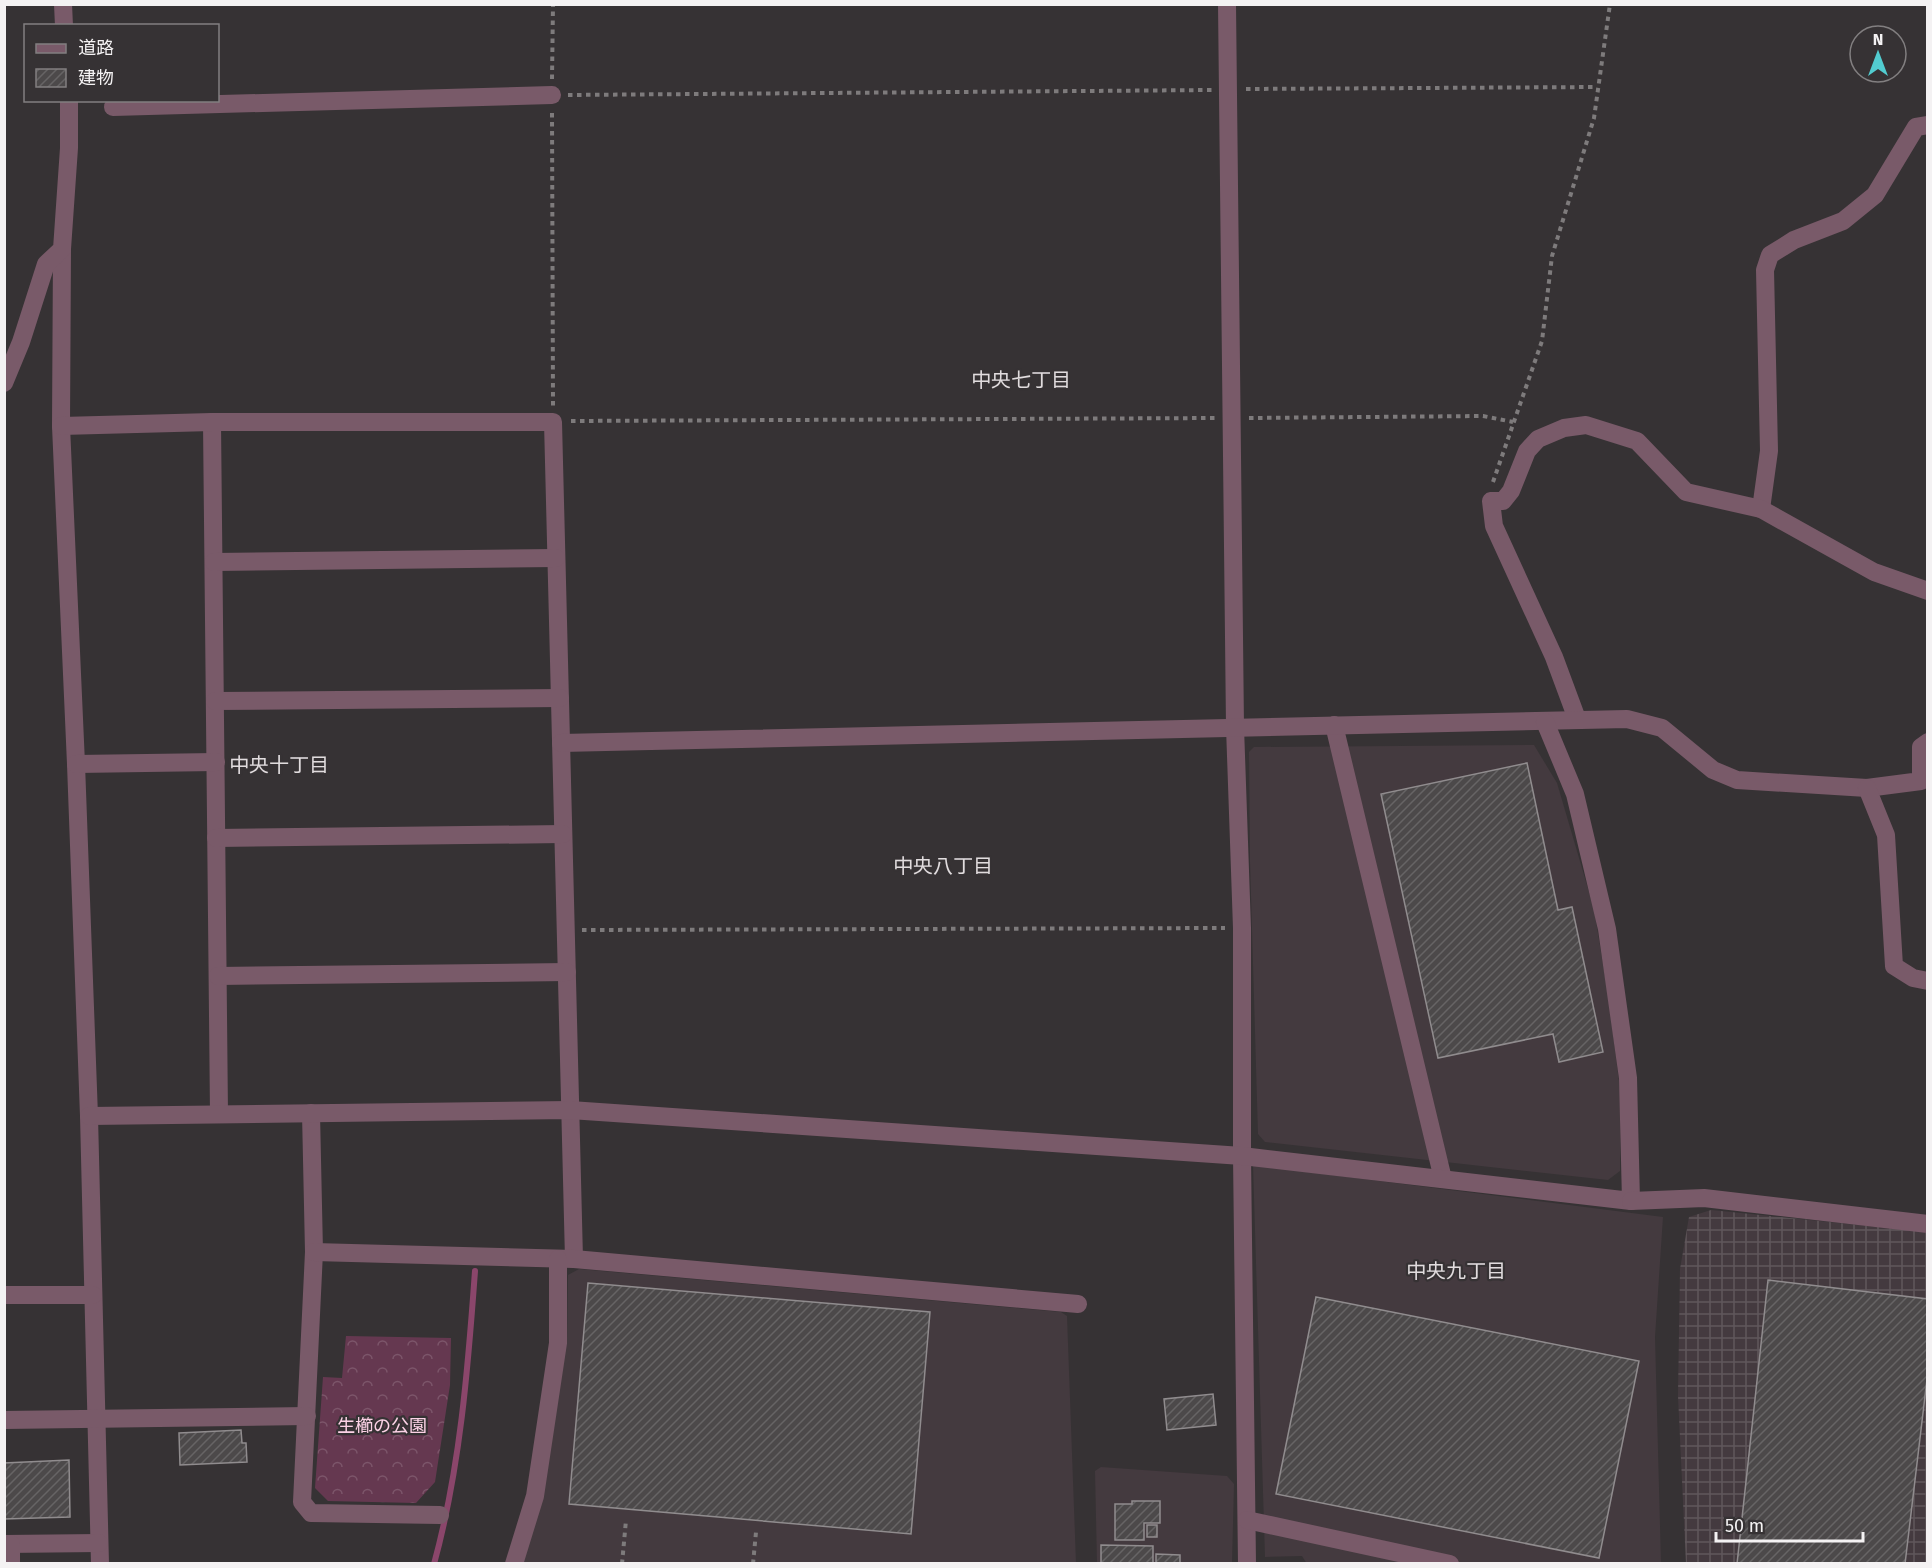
<svg xmlns="http://www.w3.org/2000/svg" width="1932" height="1568" font-family="'Fira Sans','Noto Sans JP',sans-serif">
  <style>
    .built { fill: #443a3f }
    .industrial { fill: url(#industrial-grid) }
    .forest { fill: url(#forest-crowns) }
    .lines { fill: none; stroke-linecap: round; stroke-linejoin: round }
    .stream { stroke: #8b466b; stroke-width: 6 }
    .building { fill: url(#building-hatch); stroke: #908c8e; stroke-width: 1.5 }
    .path { stroke: #7e7b7c; stroke-width: 4; stroke-dasharray: 4.5 4.5; stroke-linecap: butt }
    .minor { stroke: #795a69; stroke-width: 18 }
    .labels { text-anchor: middle; dominant-baseline: central; stroke-width: 4.5; stroke-linejoin: round; paint-order: stroke }
    .park-label { font-size: 18px; fill: #fcd2e6; stroke: #363234 }
    .neighbourhood-label { font-size: 20px; fill: #e1dcde; stroke: #363234 }
  </style>
  <defs>
    <pattern id="industrial-grid" width="8" height="8" patternUnits="userSpaceOnUse" patternTransform="scale(1.5)"><rect width="8" height="8" fill="#443a3f"/><path d="M0 4h8M4 0v8" fill="none" stroke="#60575b"/></pattern>
    <pattern id="forest-crowns" width="20" height="18" patternUnits="userSpaceOnUse" patternTransform="scale(1.5)"><rect width="20" height="18" fill="#653850"/><path d="M2 6a3 3 0 1 1 6 0M12 15a3 3 0 1 1 6 0" fill="none" stroke="#7c556a"/></pattern>
    <pattern id="building-hatch" width="6" height="6" patternUnits="userSpaceOnUse" patternTransform="scale(1.5)"><rect width="6" height="6" fill="#4c494a"/><path d="M-1 1l2-2M0 6l6-6M5 7l2-2" fill="none" stroke="#666465"/></pattern>
  </defs>
  <rect width="100%" height="100%" fill="#363234"/>
  <!-- built -->
  <g class="built">
    <path d="M1534 745 1557 783 1594 909 1608 995 1620 1089V1171L1608 1180 1265 1142 1258 1134 1250 861 1249 752 1254 747Z"/>
    <path d="M1253 1165 1663 1217 1655 1337 1661 1563 1307 1564 1302 1556 1265 1557Z"/>
    <path d="M579 1269 1061 1312 1067 1316 1076 1563 522 1564 541 1503 567 1337 568 1275Z"/>
    <path d="M1101 1467 1227 1476 1234 1484 1232 1563H1097L1095 1471Z"/>
  </g>
  <!-- industrial -->
  <path class="industrial" d="M1711 1210 1927 1232V1563L1686 1564 1678 1396 1680 1269 1689 1217Z"/>
  <!-- forest -->
  <path class="forest" d="M346 1336 451 1338 450 1385 435 1482 416 1503 328 1501 315 1488 323 1377 342 1378Z"/>
  <g class="lines">
    <!-- stream -->
    <path class="stream" d="M434 1564C460 1469 468 1368 475 1271"/>
  </g>
  <!-- building -->
  <g class="building">
    <path d="M1527 763 1558 910 1572 907 1603 1052 1559 1062 1553 1034 1438 1058 1381 794Z"/>
    <path d="M1768 1280 1928 1299V1371L1905 1564H1737Z"/>
    <path d="M588 1283 930 1312 911 1534 569 1504Z"/>
    <path d="M1316 1297 1639 1361 1599 1558 1276 1494Z"/>
    <path d="M1213 1394 1216 1425 1167 1430 1164 1399Z"/>
    <path d="M241 1430 242 1443H246L247 1462 180 1465 179 1433Z"/>
    <path d="M69 1460 70 1517 4 1519V1463Z"/>
    <path d="M1132 1501H1160V1523H1144V1540H1115V1504H1132Z"/>
    <rect x="1147" y="1525" width="10" height="12"/>
    <path d="M1101 1545 1153 1546V1564H1101Z"/>
    <path d="M1156 1554 1180 1555V1564H1156Z"/>
  </g>
  <g class="lines">
    <!-- path -->
    <g class="path">
      <path d="M552 79 553 4"/>
      <path d="M1246 89 1597 87"/>
      <path d="M568 95 1212 90"/>
      <path d="M552 113 553 406"/>
      <path d="M1249 418 1483 416 1513 422"/>
      <path d="M571 421 1215 418"/>
      <path d="M1493 482 1542 341 1552 256 1594 118 1610 4"/>
      <path d="M582 930 1225 928"/>
      <path d="M622 1564 626 1520"/>
      <path d="M753 1564 756 1532"/>
    </g>
    <!-- minor -->
    <g class="minor">
      <path d="M63 4 64 26"/>
      <path d="M1227 4 1235 727 1242 928V1156L1247 1564"/>
      <path d="M113 107 552 95"/>
      <path d="M62 249 61 426 76 764 89 1116 100 1564"/>
      <path d="M4 383 21 342 46 264 62 249 69 148V100"/>
      <path d="M212 422 219 1114"/>
      <path d="M61 426 212 422H553L574 1259"/>
      <path d="M1761 509 1769 451 1765 270 1770 255 1794 240 1843 221 1875 195 1916 127 1928 125"/>
      <path d="M214 562 556 558"/>
      <path d="M215 701 560 698"/>
      <path d="M1577 719 1554 657 1494 526 1491 501H1503L1511 491 1527 451 1538 439 1564 428 1586 425 1637 441 1686 492 1761 509 1874 572 1928 591"/>
      <path d="M1334 725 1443 1179"/>
      <path d="M561 743 1627 719 1662 728 1713 770 1737 780 1867 788 1921 781V747L1928 742"/>
      <path d="M76 764 216 762"/>
      <path d="M1867 788 1886 835 1894 966 1913 978 1928 981"/>
      <path d="M216 838 563 834"/>
      <path d="M218 976 567 972"/>
      <path d="M311 1113 314 1252 302 1502 311 1513 440 1515"/>
      <path d="M89 1116 570 1110 1242 1156 1631 1201 1628 1078 1607 929 1575 794 1545 722"/>
      <path d="M1631 1201 1704 1198 1928 1224"/>
      <path d="M314 1252 574 1259 1078 1304"/>
      <path d="M4 1295H93"/>
      <path d="M4 1420 307 1416"/>
      <path d="M1247 1520 1450 1564"/>
      <path d="M4 1544 99 1543"/>
      <path d="M11 1544V1564"/>
      <path d="M514 1564 535 1496 558 1343V1259"/>
    </g>
  </g>
  <g class="labels">
    <!-- park labels -->
    <g class="park-label">
      <text x="382" y="1426">生櫛の公園</text>
    </g>
    <!-- neighbourhood labels -->
    <g class="neighbourhood-label">
      <text x="1021" y="380">中央七丁目</text>
      <text x="279" y="765">中央十丁目</text>
      <text x="943" y="866">中央八丁目</text>
      <text x="1456" y="1271">中央九丁目</text>
    </g>
  </g>
  <!-- border -->
  <rect width="1932" height="1568" fill="none" stroke="#f4f2f3" stroke-width="12"/>
  <!-- legend -->
  <rect x="24" y="24" width="195" height="78" fill="#363234" stroke="#827f80" stroke-width="1.5"/>
  <rect x="36" y="44" width="30" height="9" fill="#795a69" stroke="#827f80" stroke-width="1.5"/>
  <text x="78" y="54" font-size="18" fill="#f4f2f3">道路</text>
  <rect x="36" y="69" width="30" height="18" fill="url(#building-hatch)" stroke="#827f80" stroke-width="1.5"/>
  <text x="78" y="84" font-size="18" fill="#f4f2f3">建物</text>
  <!-- north arrow -->
  <g transform="translate(1878 54)"><circle r="28" fill="#363234" stroke="#827f80" stroke-width="1.5"/>
  <path d="M0-4.5L10 22L0 15L-10 22Z" fill="#52ccd0"/>
  <text y="-9" font-size="16" font-weight="bold" text-anchor="middle" fill="#f4f2f3">N</text>
  </g>
  <!-- scale -->
  <path d="M1716 1532v9h147v-9" fill="none" stroke="#f4f2f3" stroke-width="3"/>
  <text x="1725" y="1532" font-size="18" fill="#f4f2f3" stroke="#363234" stroke-width="4.5" paint-order="stroke">50 m</text>
</svg>
